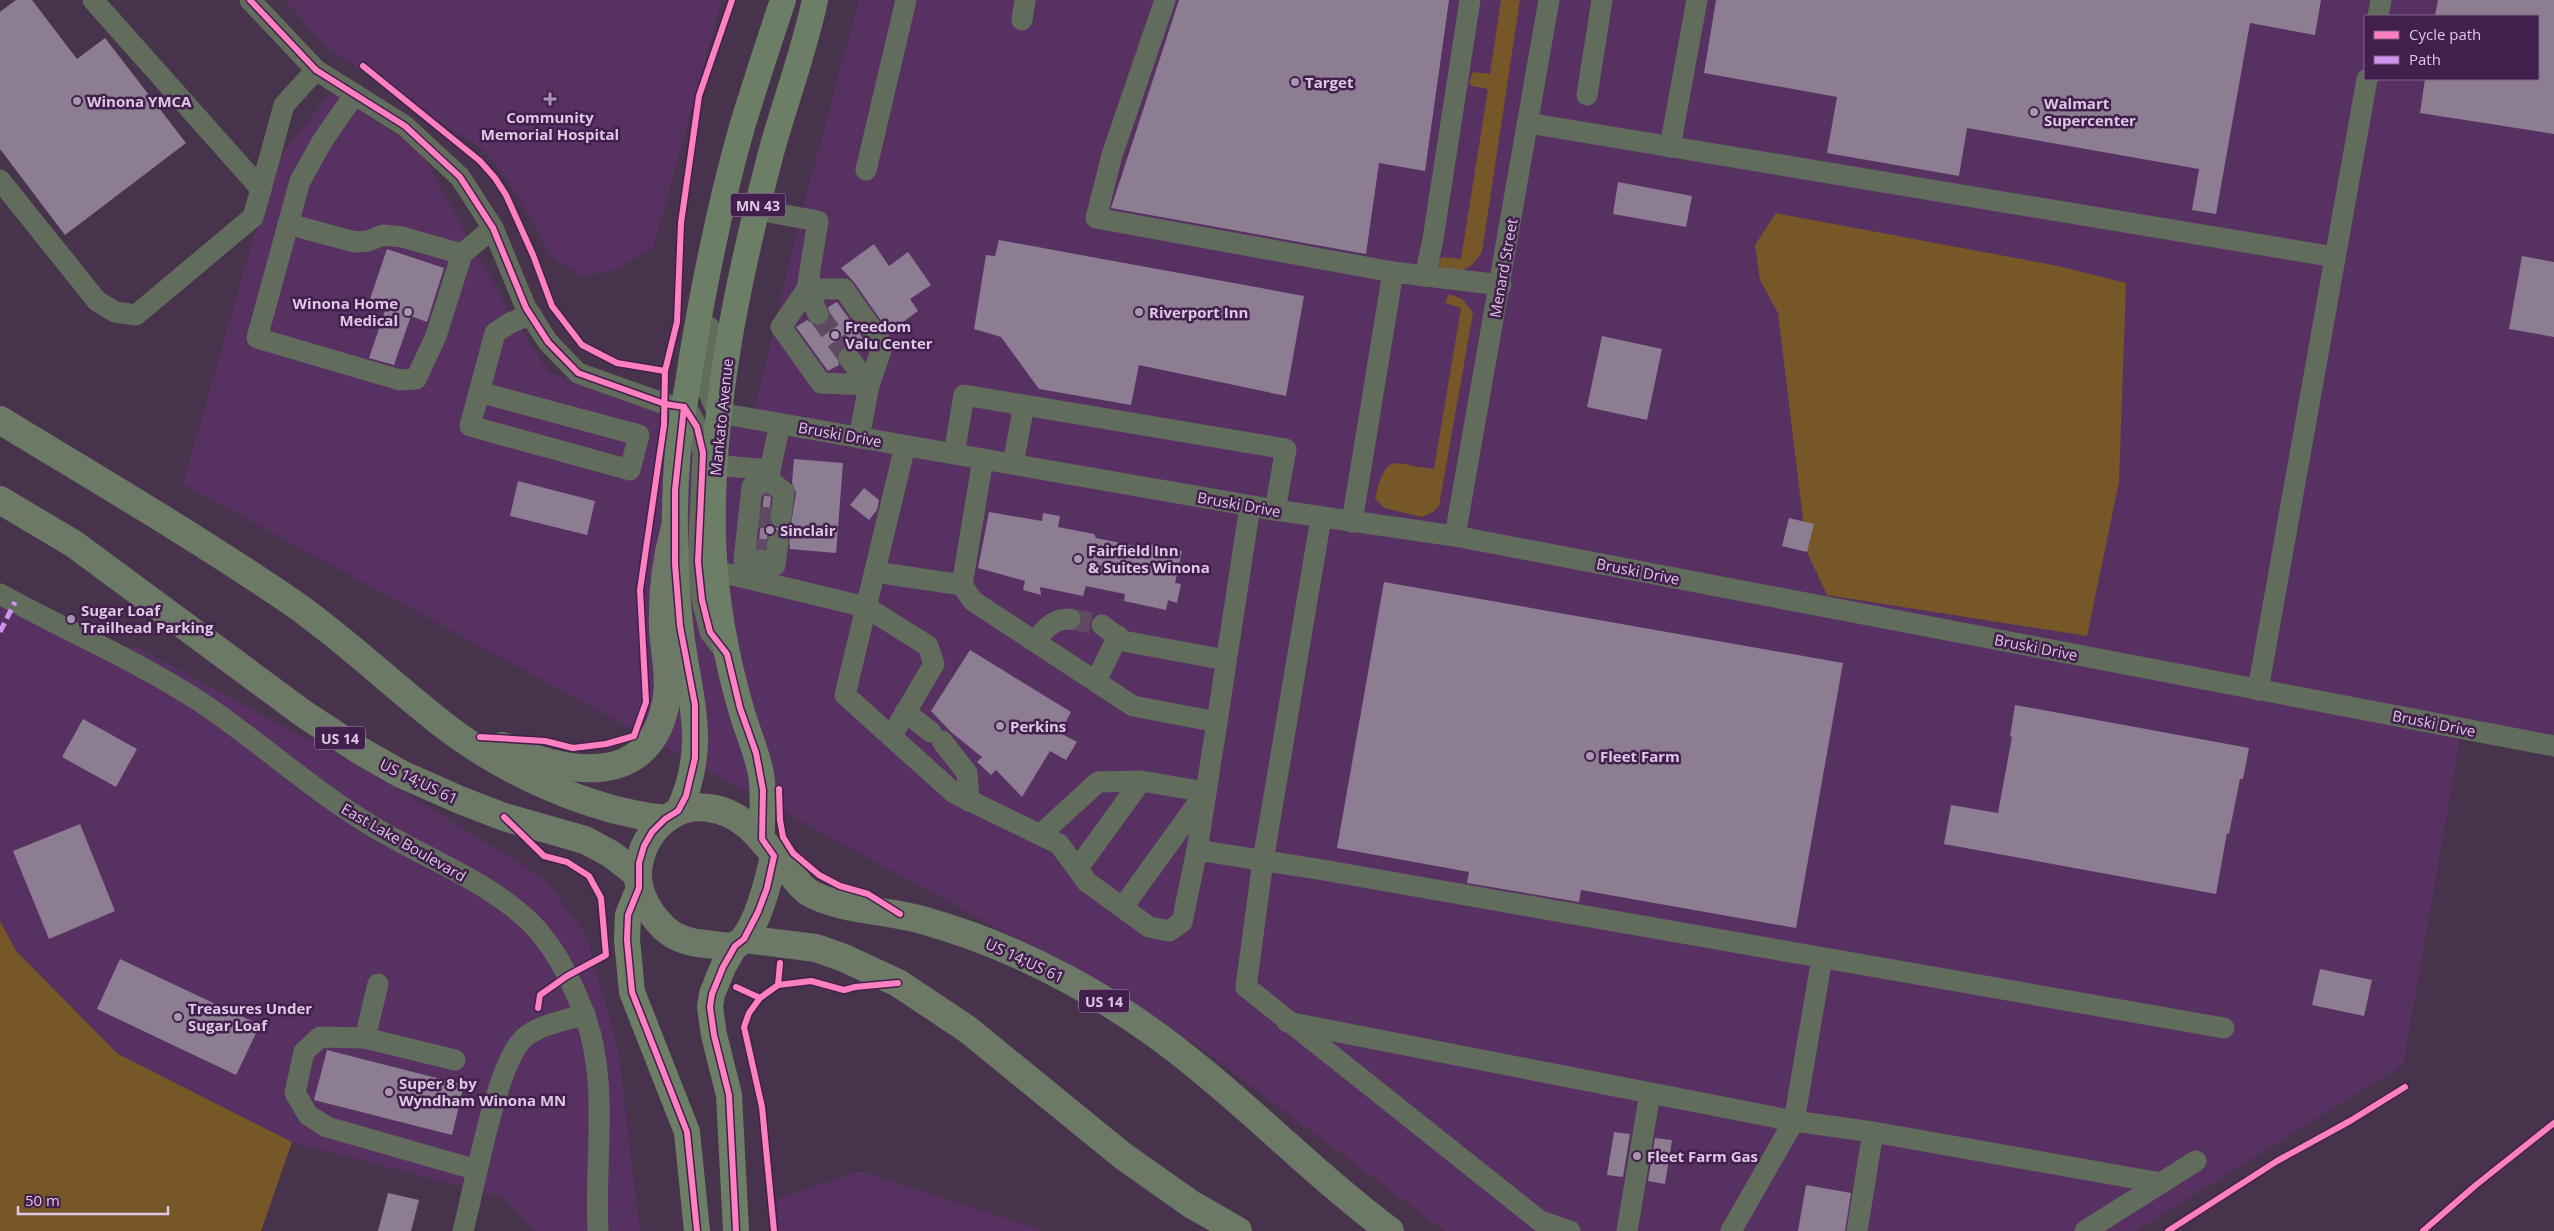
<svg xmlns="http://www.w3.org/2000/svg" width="2554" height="1231" font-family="'Open Sans',sans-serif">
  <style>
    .built { fill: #573162; fill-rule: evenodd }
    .green { fill: #775727 }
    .building { fill: #8d7d92 }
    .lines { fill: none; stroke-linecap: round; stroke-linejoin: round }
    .minor-tunnel { stroke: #5e4a63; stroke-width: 21; stroke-dasharray: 21 11; stroke-linecap: butt }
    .minor { stroke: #616c5d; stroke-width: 21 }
    .major { stroke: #6d7e67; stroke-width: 26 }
    .highway { stroke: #6c7966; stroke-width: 28 }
    .quiet { stroke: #d193ec; stroke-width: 5; stroke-dasharray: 10 5; stroke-linecap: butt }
    .cycleway-casing { stroke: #421f4c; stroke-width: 9 }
    .cycleway { stroke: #ff80c0; stroke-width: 6 }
    .poi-dot { fill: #a995af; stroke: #421f4c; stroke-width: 2 }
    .labels { text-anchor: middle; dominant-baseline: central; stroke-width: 5; stroke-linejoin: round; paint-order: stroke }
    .shield { fill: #421f4c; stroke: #af96b6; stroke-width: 1 }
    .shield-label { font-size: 14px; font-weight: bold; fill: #dec9e4 }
    .poi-label { font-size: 15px; font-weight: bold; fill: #dec9e4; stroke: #421f4c; text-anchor: start }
    .street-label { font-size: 15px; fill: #dec9e4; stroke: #421f4c }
  </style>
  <rect width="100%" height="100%" fill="#47344c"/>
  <!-- built -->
  <g class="built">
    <path d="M285 0H722L653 248 617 269 583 277 552 257 515 191 484 150 327 48Z"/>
    <path d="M859 0H2554V746L2462 728 2403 1065 2136 1231H1445L1198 1046 1068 967 183 484 275 163 332 91 421 152 510 313 549 373 749 430 807 193ZM2365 16H2538V79H2365Z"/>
    <path d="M0 602 128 656 134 646 391 784 545 879 587 937 618 1049 640 1231H535L503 1197 292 1142 118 1054 16 951 0 921Z"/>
    <path d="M861 1171 1044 1231H779L777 1199Z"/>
  </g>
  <!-- green -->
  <g class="green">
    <path d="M1501 0H1520L1482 252C1473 269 1454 279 1437 265L1438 260 1443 257 1461 259 1488 89 1472 86 1469 83 1473 72 1490 74Z"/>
    <path d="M1776 213 2058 266 2126 283 2119 482 2087 636 1827 595 1807 552 1778 313 1760 280 1755 245Z"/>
    <path d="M1449 294 1462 299 1473 313 1439 506 1433 512 1422 517 1384 508 1375 498C1388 449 1392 465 1434 469L1461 308 1445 303Z"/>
    <path d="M0 921 16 951 118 1054 292 1142 261 1231H0Z"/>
  </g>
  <!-- building -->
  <g class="building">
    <path d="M16 0H32L77 59 105 38 186 143 65 235 0 149V12Z"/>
    <path d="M1179 0H1449L1425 171 1379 163 1366 254 1111 208Z"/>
    <path d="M1716 0H2321L2315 35 2250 23 2216 214 2192 210 2199 169 1967 128 1959 176 1827 153 1837 97 1704 73Z"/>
    <path d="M2438 0H2554V134L2420 113 2425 79H2538V16H2435Z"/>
    <path d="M1618 182 1692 196 1686 227 1613 214Z"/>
    <path d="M999 240 1304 296 1286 396 1139 365 1131 405 1039 389 1001 337 974 329 986 255 995 256Z"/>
    <path d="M874 244 889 266 908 252 931 285 910 299 918 311 889 332 854 282 841 268Z"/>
    <path d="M387 249 444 268 427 322 411 316 394 365 369 358 386 308 369 302Z"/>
    <path d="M2522 256 2554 262V337L2509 329Z"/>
    <path d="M837 302 868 345 859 351 854 346 842 348 837 353 839 365 828 371 796 327 807 320 816 326 823 325 830 316 828 307Z"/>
    <path d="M1602 336 1662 349 1647 420 1587 407Z"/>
    <path d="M794 459 843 463 836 553 790 549 789 537 779 530 768 534 765 548H758L764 496 767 494 771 497 769 516 773 527 785 529 791 524 796 493 792 483Z"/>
    <path d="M518 481 595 501 587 535 510 516Z"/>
    <path d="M864 488 879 500 877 510 869 520 850 505Z"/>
    <path d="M989 512 1042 521 1043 513 1060 516 1058 527 1094 534 1096 538 1146 548 1150 544 1182 551 1175 583 1181 584 1177 603 1168 600 1166 610 1124 601 1125 594 1086 586 1083 596 1040 587 1041 595 1023 590 1025 581 978 568Z"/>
    <path d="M1789 518 1814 524 1807 552 1782 546Z"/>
    <path d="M1384 582 1843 663 1796 928 1581 890 1579 902 1467 883 1469 872 1337 848Z"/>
    <path d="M970 650 1071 712 1060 733 1077 742 1066 760 1050 751 1022 797 996 770 991 775 977 762 982 757 951 732 931 711Z"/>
    <path d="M2015 705 2249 748 2243 779H2240L2229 834 2227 833 2216 894 1944 844 1951 805 1998 813 2012 737 2010 736Z"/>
    <path d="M83 719 137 749 116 787 62 757Z"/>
    <path d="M80 824 115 911 49 939 13 851Z"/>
    <path d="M120 959 260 1025 236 1075 97 1009Z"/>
    <path d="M2320 969 2372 980 2364 1016 2312 1005Z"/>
    <path d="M327 1050 464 1085 452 1135 314 1100Z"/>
    <path d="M1614 1132 1630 1134 1623 1177 1607 1175Z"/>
    <path d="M1655 1138 1672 1140 1665 1184 1648 1181Z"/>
    <path d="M1806 1185 1851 1193 1845 1231H1798Z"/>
    <path d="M388 1193 419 1200 411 1231H378Z"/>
  </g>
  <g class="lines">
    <!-- minor-tunnel -->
    <g class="minor-tunnel">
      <path d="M818 314 849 358"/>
      <path d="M761 560 768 491"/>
      <path d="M1070 619 1102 625"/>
    </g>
    <!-- minor -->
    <g class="minor">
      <path d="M93 0 261 189 284 105 316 70"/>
      <path d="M250 0 316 70 405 126 460 177 493 228 526 308 548 342 578 373 665 404 684 407 691 415 697 427 703 453 698 562 702 600 710 632 725 652"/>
      <path d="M1165 0 1112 155 1096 218 1393 272 1501 285"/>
      <path d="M2378 16 2381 0"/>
      <path d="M1022 20 1025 0"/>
      <path d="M355 94 323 140 300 181 257 338 400 380 416 379 436 336 462 254 493 228"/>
      <path d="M1587 95 1602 0"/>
      <path d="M1528 123 2335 257"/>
      <path d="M1670 147 1697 0"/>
      <path d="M866 170 906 0"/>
      <path d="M0 180 97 301 115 312 136 315 253 217 261 189"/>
      <path d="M757 210 818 221 807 289H844L883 345 869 385"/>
      <path d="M288 224 355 242 368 241 383 235 402 237 462 254"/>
      <path d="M1425 276 1433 239 1470 0"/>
      <path d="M818 314 807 289 781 327 821 383 869 385 859 438"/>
      <path d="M709 327C705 359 700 386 719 413L1275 510 1455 536 2554 746"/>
      <path d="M849 358 869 385"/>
      <path d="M479 392 639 435 630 470 470 426 495 333 510 323 531 314"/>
      <path d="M905 446 845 695 954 793 1059 844 1087 882 1149 927 1169 931 1182 922 1197 850"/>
      <path d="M954 454 964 395 1286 449 1275 510"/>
      <path d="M983 459 962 585 973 601 1133 706 1217 722 1250 506"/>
      <path d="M1013 464 1024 405"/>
      <path d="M715 465 770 470 780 424"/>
      <path d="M769 480 784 492 781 517"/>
      <path d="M1321 518 1263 861 1246 987 1540 1221 1570 1231"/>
      <path d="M1352 522 1393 272"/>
      <path d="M1455 536 1549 0"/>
      <path d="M761 560 759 568 775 565 778 542"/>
      <path d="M716 571 866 607 928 646 934 664 891 737"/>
      <path d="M875 572 962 585"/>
      <path d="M758 581 759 568 744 560 752 487 769 480 770 470"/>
      <path d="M0 594C67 631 138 661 202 703 260 742 312 790 372 826 424 858 487 880 531 923 555 947 572 982 584 1013 610 1082 594 1159 598 1231"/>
      <path d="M1102 625 1123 641 1226 660"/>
      <path d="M1034 641C1045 630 1053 618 1070 619"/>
      <path d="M1096 681 1118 636"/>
      <path d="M2258 690 2367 79"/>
      <path d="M905 712 931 732"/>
      <path d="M1217 722 1197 850 1323 870 2224 1028"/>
      <path d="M942 741 967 773 969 801"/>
      <path d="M1040 835 1098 782 1141 781"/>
      <path d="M1078 868 1141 781 1206 792 1123 907"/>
      <path d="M378 984 365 1038 455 1060"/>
      <path d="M1287 1022 1794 1121 1873 1132 2161 1183 2196 1161"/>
      <path d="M365 1038 320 1037 304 1052 295 1093 308 1115 327 1127 477 1170"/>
      <path d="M463 1231C474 1190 496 1063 524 1038 540 1024 565 1021 585 1014"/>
      <path d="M1627 1231 1650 1093"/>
      <path d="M1731 1231 1794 1121 1822 958"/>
      <path d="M1857 1231 1873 1132"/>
      <path d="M2085 1231 2161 1183"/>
    </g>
    <!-- major -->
    <g class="major">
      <path d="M678 811C711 745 687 692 680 624 674 566 673 508 678 449 681 421 687 392 691 363 704 284 720 204 742 127 755 84 769 42 783 0"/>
      <path d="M762 839C761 817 765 796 761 774 757 752 747 731 741 709 725 654 715 596 713 539 710 409 738 278 771 153 785 102 804 52 815 0"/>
      <path d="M639 888 628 915 627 940 632 992 687 1132 697 1231"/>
      <path d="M735 946 723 967 712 994 710 1007 714 1035 729 1095 736 1231"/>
    </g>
    <!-- highway -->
    <g class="highway">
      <path d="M0 420C97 479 196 537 290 601 345 639 393 686 446 727 505 772 590 811 665 819"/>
      <path d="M0 500 74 544 304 714 359 750 401 774 460 800 504 817 585 840 611 854 638 875"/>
      <path d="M502 746C566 774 653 792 667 696 670 673 664 651 663 628 662 594 665 564 674 531"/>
      <path d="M774 856C770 875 755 939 735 945 728 948 714 945 706 944 689 943 676 939 664 928 648 912 637 893 638 871 640 850 651 828 669 817 680 809 694 806 708 808 748 812 766 848 792 875 797 881 802 888 808 892 838 910 887 910 922 920 1023 948 1118 1001 1199 1068 1264 1121 1322 1180 1390 1231"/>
      <path d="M744 939 816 948 844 958 898 983 967 1029 1123 1156 1191 1204 1238 1231"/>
    </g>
    <!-- quiet -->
    <path class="quiet" d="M0 632 15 602"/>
    <!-- cycleway casing -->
    <g class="cycleway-casing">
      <g id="cycleway">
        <path d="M250 0 316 70 405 126 460 177 493 228 526 308 548 342 578 373 665 404 684 407"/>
        <path d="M363 66 480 161 495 178 506 195 533 255 552 306 582 345 617 363 665 371 677 322 681 223 699 96 732 0"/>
        <path d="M684 407 697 427 703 453 698 562 702 600 710 632 727 654 740 708 756 753 763 790 762 839 774 856 767 888 758 912 744 939 735 946 723 967 712 994 710 1007 714 1035 729 1095 736 1231"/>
        <path d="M684 407 675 490V564L680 626 695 705V758L686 796 678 811 665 819 652 832 644 846 639 863V888L628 915 627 940 632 992 687 1132 697 1231"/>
        <path d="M480 737 545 741 573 748 606 744 634 736 646 702 640 590 664 425 665 371"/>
        <path d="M779 789 780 820 783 837 793 853 819 875 840 886 868 894 900 914"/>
        <path d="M504 817 544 856 567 862 589 876 601 898 606 955 567 976 540 995 538 1008"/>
        <path d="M778 985 811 981 844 990 855 987 898 983"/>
        <path d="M736 987 760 998 778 985 780 963"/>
        <path d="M760 998 749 1013 744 1027 762 1107 774 1231"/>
        <path d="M2168 1231 2277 1161 2350 1121 2405 1087"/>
        <path d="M2423 1231 2476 1185 2554 1123"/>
      </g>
    </g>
    <!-- cycleway -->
    <use href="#cycleway" class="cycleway"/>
  </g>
  <!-- markers -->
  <g class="poi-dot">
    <circle cx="1295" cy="82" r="5"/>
    <path d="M547.5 91.5h5v5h5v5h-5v5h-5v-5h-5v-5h5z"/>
    <circle cx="77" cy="101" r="5"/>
    <circle cx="2034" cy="112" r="5"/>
    <circle cx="408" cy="312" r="5"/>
    <circle cx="1139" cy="312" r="5"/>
    <circle cx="835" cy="335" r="5"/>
    <circle cx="770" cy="530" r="5"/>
    <circle cx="1078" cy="559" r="5"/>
    <circle cx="71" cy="619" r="5"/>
    <circle cx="1000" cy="726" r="5"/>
    <circle cx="1590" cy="756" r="5"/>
    <circle cx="178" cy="1017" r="5"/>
    <circle cx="389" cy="1092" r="5"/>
    <circle cx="1637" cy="1156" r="5"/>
  </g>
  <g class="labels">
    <!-- shield labels -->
    <g class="shield">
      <rect x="730.5" y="193.5" width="55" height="23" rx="4"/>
      <rect x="315" y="726.5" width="50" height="23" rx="4"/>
      <rect x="1079" y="989.5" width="50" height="23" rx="4"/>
    </g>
    <g class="shield-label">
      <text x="758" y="205">MN 43</text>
      <text x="340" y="738">US 14</text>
      <text x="1104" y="1001">US 14</text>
    </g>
    <!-- poi labels -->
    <g class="poi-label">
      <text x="1305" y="82">Target</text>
      <text x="87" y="101">Winona YMCA</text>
      <text x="2044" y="103">Walmart<tspan x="2044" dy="17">Supercenter</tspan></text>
      <text x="550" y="117" text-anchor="middle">Community<tspan x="550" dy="17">Memorial Hospital</tspan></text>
      <text x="398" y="303" text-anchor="end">Winona Home<tspan x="398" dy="17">Medical</tspan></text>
      <text x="1149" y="312">Riverport Inn</text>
      <text x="845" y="326">Freedom<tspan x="845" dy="17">Valu Center</tspan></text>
      <text x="780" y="530">Sinclair</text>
      <text x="1088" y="550">Fairfield Inn<tspan x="1088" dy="17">&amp; Suites Winona</tspan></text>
      <text x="81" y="610">Sugar Loaf<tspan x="81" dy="17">Trailhead Parking</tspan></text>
      <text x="1010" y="726">Perkins</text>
      <text x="1600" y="756">Fleet Farm</text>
      <text x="188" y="1008">Treasures Under<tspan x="188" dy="17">Sugar Loaf</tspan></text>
      <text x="399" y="1083">Super 8 by<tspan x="399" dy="17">Wyndham Winona MN</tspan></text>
      <text x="1647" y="1156">Fleet Farm Gas</text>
    </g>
    <!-- street labels -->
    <g class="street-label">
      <text transform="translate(1503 268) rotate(-80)">Menard Street</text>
      <text transform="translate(721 417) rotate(-84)">Mankato Avenue</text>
      <text transform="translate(840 434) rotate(10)">Bruski Drive</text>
      <text transform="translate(1239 504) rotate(10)">Bruski Drive</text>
      <text transform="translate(1638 571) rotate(11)">Bruski Drive</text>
      <text transform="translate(2036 647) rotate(11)">Bruski Drive</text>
      <text transform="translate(2434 723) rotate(11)">Bruski Drive</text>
      <text transform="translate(419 781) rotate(26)">US 14;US 61</text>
      <text transform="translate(404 842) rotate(30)">East Lake Boulevard</text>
      <text transform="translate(1025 960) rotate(25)">US 14;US 61</text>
    </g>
  </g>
  <!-- legend -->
  <rect x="2364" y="15" width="175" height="65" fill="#421f4c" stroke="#806389"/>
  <rect x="2374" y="31" width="25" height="8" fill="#ff80c0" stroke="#806389"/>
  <text x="2409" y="40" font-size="15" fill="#dec9e4">Cycle path</text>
  <rect x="2374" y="56" width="25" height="8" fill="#d193ec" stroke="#806389"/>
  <text x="2409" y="65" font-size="15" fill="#dec9e4">Path</text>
  <!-- scale -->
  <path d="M18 1206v8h150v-8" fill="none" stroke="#dec9e4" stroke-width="2.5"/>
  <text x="25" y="1206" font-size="15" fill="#dec9e4" stroke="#421f4c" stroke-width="4" paint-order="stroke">50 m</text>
</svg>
